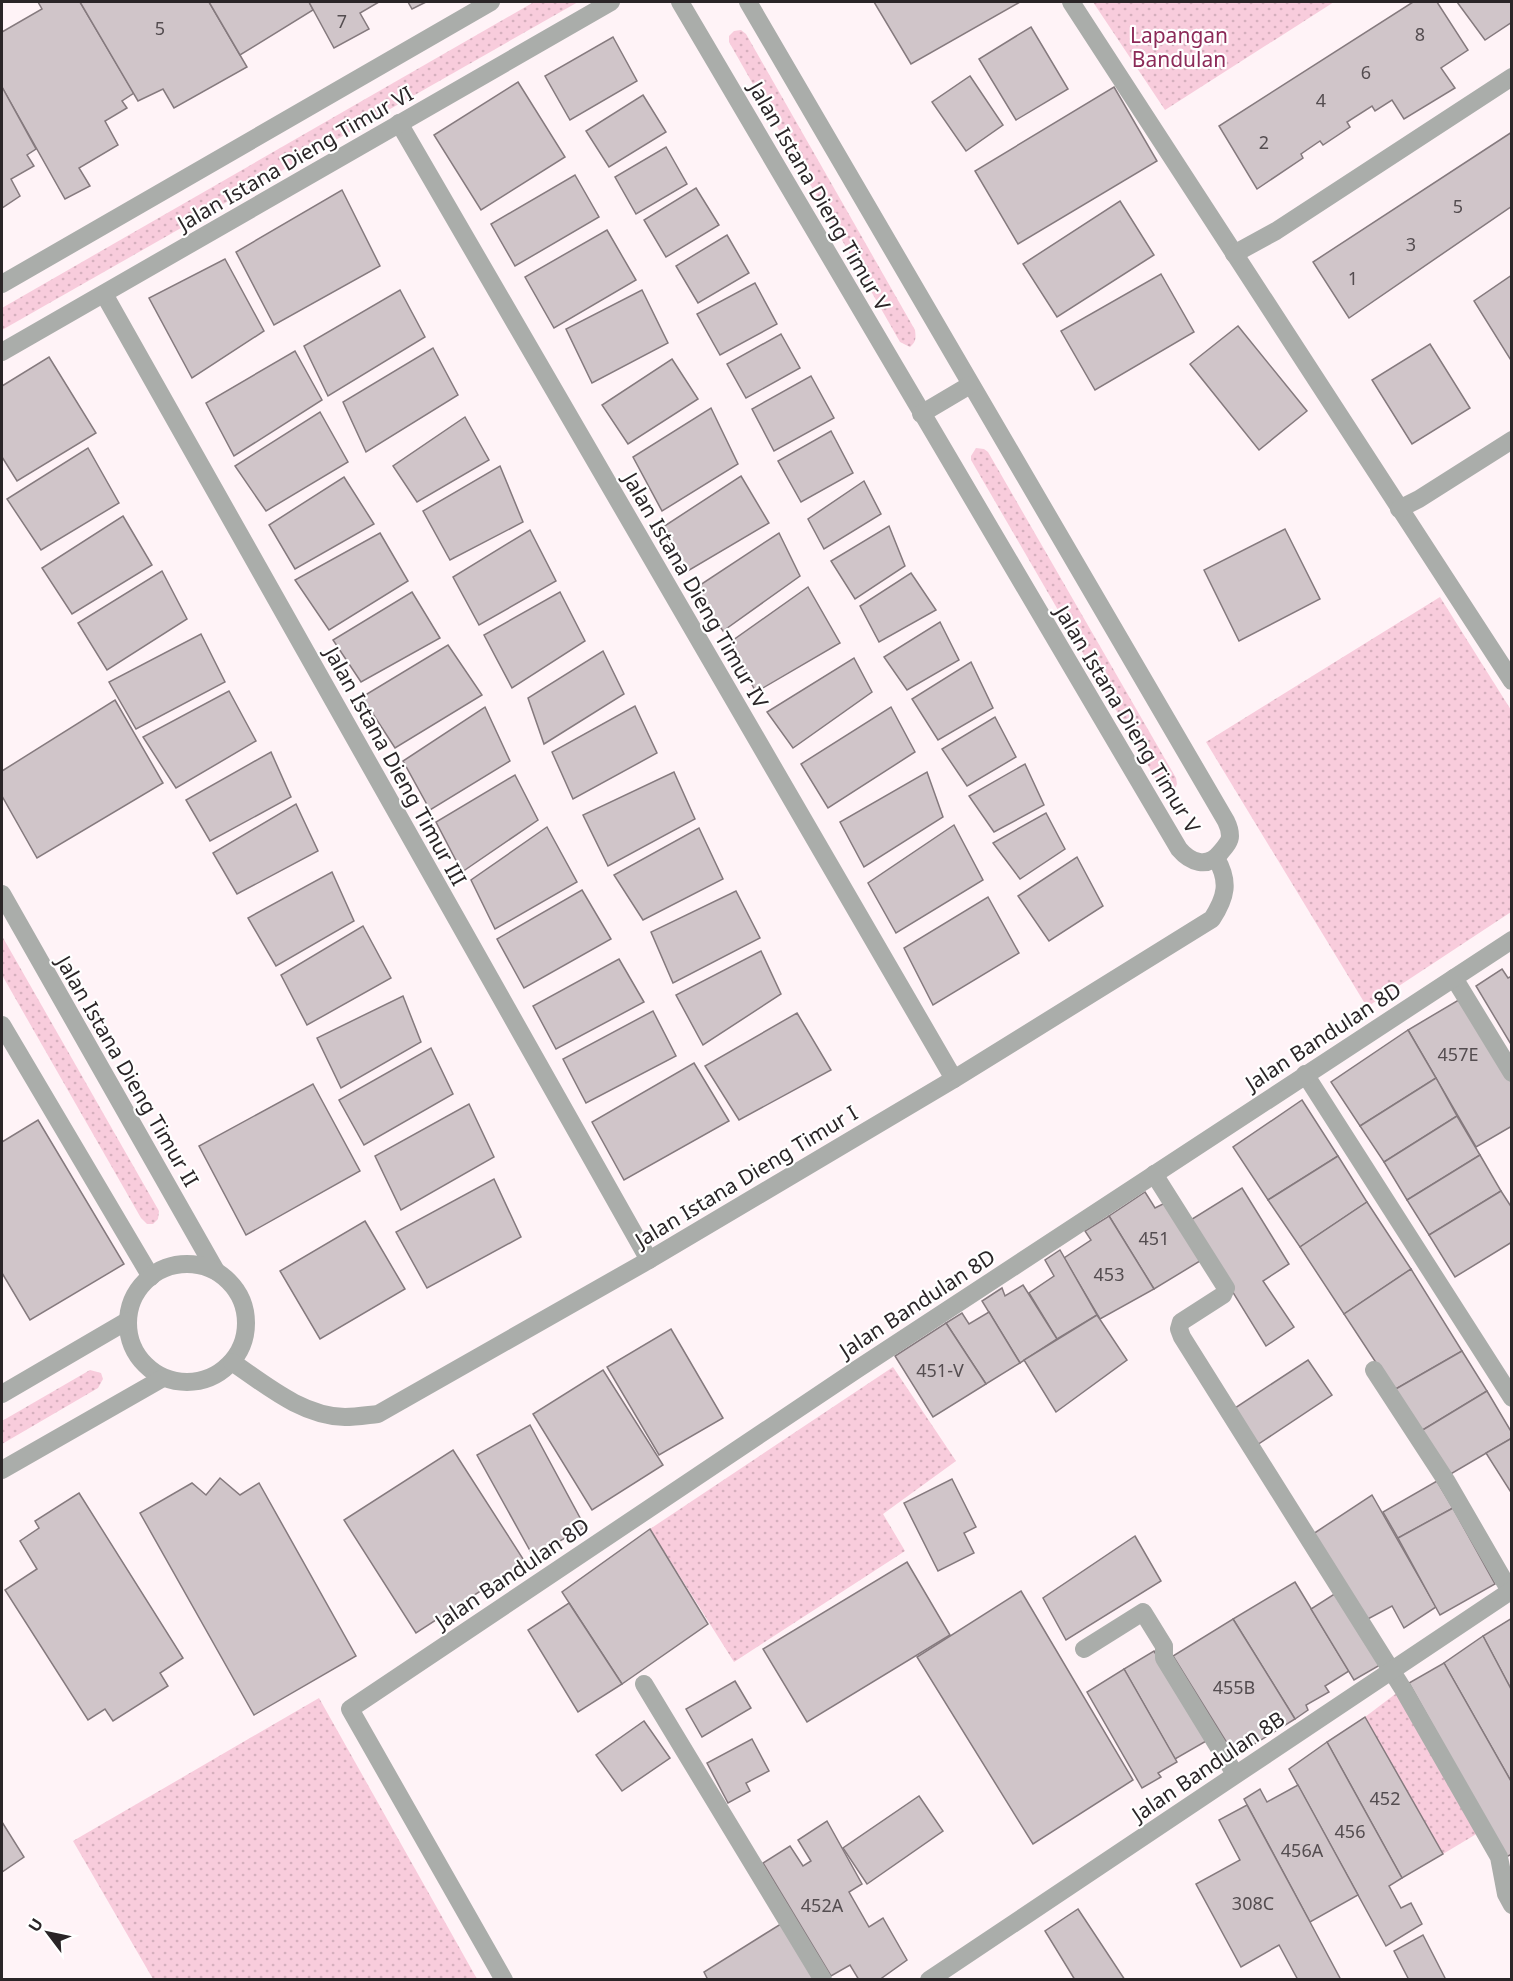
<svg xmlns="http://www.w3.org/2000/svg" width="1513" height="1981" font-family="'Noto Sans',sans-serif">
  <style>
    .grass { fill: url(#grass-dots) }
    .building { fill: #d0c5c9; stroke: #857a7e; stroke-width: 1.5 }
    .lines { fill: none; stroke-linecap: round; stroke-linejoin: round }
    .street { stroke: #aaadaa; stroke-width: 18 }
    .labels { text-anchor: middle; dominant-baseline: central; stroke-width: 4.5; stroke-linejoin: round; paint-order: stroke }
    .number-label { font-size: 18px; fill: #544d50 }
    .park-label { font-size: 21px; fill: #8c2a58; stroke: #fff }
    .street-label { font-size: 21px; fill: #2a2527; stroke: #fff }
  </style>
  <defs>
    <pattern id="grass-dots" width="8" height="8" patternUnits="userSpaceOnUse" patternTransform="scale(1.5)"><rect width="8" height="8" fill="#f8ccdc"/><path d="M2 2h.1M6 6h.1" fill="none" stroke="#d5afbd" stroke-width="1.8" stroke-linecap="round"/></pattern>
  </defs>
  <rect width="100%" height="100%" fill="#fff3f7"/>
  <!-- grass -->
  <g class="grass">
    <path d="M534 2H578L2 330V308Z"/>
    <path d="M1093 2H1334L1165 110Z"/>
    <path d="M741 30 746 34 915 330C916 338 916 342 910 347L900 342 729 42V36L734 31Z"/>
    <path d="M976 448 984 449 988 452 1176 778 1177 784 1175 789 1169 791 1160 786 971 460V456Z"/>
    <path d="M1440 597 1511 710V912L1367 1007 1206 742Z"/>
    <path d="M2 936 159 1211 158 1219 153 1224H147L141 1218 2 975Z"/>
    <path d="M893 1367 956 1461 883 1514 905 1551 734 1662 650 1529Z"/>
    <path d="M90 1370 101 1373 103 1379 98 1388 2 1444V1421Z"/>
    <path d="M1398 1692 1478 1833 1443 1854 1365 1717Z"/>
    <path d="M319 1698 477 1979H153L73 1841Z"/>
  </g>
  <!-- building -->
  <g class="building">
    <path d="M38 2H80L134 93 122 101 127 108 105 121 118 145 79 168 90 186 65 199 2 87V32L42 9Z"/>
    <path d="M80 2H209L247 67 174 108 163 89 138 101Z"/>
    <path d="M209 2H309L313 10 240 55Z"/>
    <path d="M309 2H379L360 13 369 29 334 48Z"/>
    <path d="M408 2H426L412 9Z"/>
    <path d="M874 2H1020L911 64Z"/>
    <path d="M1413 2H1437L1468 50 1441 68 1455 88 1404 119 1392 100 1375 111 1372 106 1347 122 1350 127 1323 145 1320 141 1301 154 1303 158 1257 189 1219 126Z"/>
    <path d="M1457 2H1512V22L1485 40Z"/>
    <path d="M1031 27 1068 89 1016 120 979 59Z"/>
    <path d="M613 37 637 81 570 120 545 76Z"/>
    <path d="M970 76 1003 125 966 151 932 102Z"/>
    <path d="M518 82 565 157 481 210 434 135Z"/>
    <path d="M2 87 36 149 27 155 34 166 11 179 20 196 2 208Z"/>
    <path d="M1114 87 1157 161 1018 244 975 171Z"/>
    <path d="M643 95 666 132 609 167 586 131Z"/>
    <path d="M1512 132V206L1349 318 1313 262Z"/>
    <path d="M666 147 687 184 636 214 615 177Z"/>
    <path d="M575 175 599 217 515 266 491 224Z"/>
    <path d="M696 188 719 225 666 257 644 220Z"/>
    <path d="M342 190 380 266 274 325 236 252Z"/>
    <path d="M1120 201 1154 255 1057 317 1023 264Z"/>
    <path d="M607 230 636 280 554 328 525 277Z"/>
    <path d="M727 235 749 273 698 303 676 266Z"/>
    <path d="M225 259 264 331 192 378 149 298Z"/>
    <path d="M1161 274 1194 332 1095 390 1061 331Z"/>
    <path d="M1512 275V362L1474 301Z"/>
    <path d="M755 283 777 324 720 355 697 314Z"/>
    <path d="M400 290 425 337 328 396 304 346Z"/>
    <path d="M642 290 668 343 592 383 566 329Z"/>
    <path d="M1238 326 1307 411 1259 450 1190 364Z"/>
    <path d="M781 334 800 368 746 398 727 364Z"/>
    <path d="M1430 344 1470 408 1412 444 1372 380Z"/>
    <path d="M433 348 458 395 366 452 343 402Z"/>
    <path d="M295 351 322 400 234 456 206 403Z"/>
    <path d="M49 357 96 433 17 481 2 457V386Z"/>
    <path d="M672 359 698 399 628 444 602 405Z"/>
    <path d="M811 376 834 418 774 451 752 409Z"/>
    <path d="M711 408 738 464 662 511 633 457Z"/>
    <path d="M320 412 348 462 266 511 235 466Z"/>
    <path d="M465 417 489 460 417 502 393 466Z"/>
    <path d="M831 431 853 473 801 502 778 461Z"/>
    <path d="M88 448 119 503 41 550 7 499Z"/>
    <path d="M500 466 523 522 450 560 423 511Z"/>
    <path d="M741 476 769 523 686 572 660 529Z"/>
    <path d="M344 477 374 524 295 569 269 525Z"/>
    <path d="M864 481 881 514 824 549 808 519Z"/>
    <path d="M123 516 152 565 72 614 42 568Z"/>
    <path d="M889 526 905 566 855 599 831 561Z"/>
    <path d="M1285 529 1320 599 1239 641 1204 570Z"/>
    <path d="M530 530 556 581 479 625 453 577Z"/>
    <path d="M380 533 408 581 329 630 295 580Z"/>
    <path d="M779 533 800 576 723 631 694 589Z"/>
    <path d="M162 571 187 619 107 670 78 623Z"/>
    <path d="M911 573 936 610 879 642 860 606Z"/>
    <path d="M808 587 840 643 756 692 729 643Z"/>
    <path d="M412 592 440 638 361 682 333 640Z"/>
    <path d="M560 592 585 641 512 688 484 635Z"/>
    <path d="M940 622 959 660 907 690 884 657Z"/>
    <path d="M201 634 225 682 136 729 109 682Z"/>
    <path d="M448 645 482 695 395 748 362 697Z"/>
    <path d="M603 651 624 694 544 744 528 698Z"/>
    <path d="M854 658 872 692 793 748 767 712Z"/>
    <path d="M971 662 993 708 938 740 912 699Z"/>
    <path d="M229 691 256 741 176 788 143 737Z"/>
    <path d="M115 700 163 783 37 858 2 796V771Z"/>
    <path d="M635 706 657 753 573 799 552 752Z"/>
    <path d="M485 707 510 761 430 810 403 761Z"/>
    <path d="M891 707 915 752 828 808 801 764Z"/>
    <path d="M995 717 1016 757 967 786 942 749Z"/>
    <path d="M271 752 291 797 210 841 186 800Z"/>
    <path d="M1025 764 1044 805 994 832 969 796Z"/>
    <path d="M674 772 695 819 608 866 583 815Z"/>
    <path d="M927 772 943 817 864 867 840 822Z"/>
    <path d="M515 775 538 820 462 872 436 822Z"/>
    <path d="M296 804 318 851 237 894 213 853Z"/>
    <path d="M1046 813 1065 849 1020 879 993 843Z"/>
    <path d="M954 825 983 880 896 933 868 883Z"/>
    <path d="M547 827 577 882 495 929 471 880Z"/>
    <path d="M699 828 723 879 643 920 614 875Z"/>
    <path d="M1077 857 1103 906 1049 941 1018 896Z"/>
    <path d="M332 872 354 921 276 966 248 918Z"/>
    <path d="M582 890 611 939 524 988 497 939Z"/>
    <path d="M736 891 760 938 673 983 651 932Z"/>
    <path d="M988 897 1019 953 933 1005 904 948Z"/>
    <path d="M363 926 391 978 307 1025 281 975Z"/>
    <path d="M761 951 781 994 703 1045 676 995Z"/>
    <path d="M619 959 644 1002 556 1049 533 1006Z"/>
    <path d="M1502 969 1508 978 1512 976V1046L1476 986Z"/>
    <path d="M403 996 421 1042 341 1088 317 1038Z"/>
    <path d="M1462 998 1512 1083V1126L1476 1147 1408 1030Z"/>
    <path d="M653 1011 676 1056 586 1103 563 1059Z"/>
    <path d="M797 1013 831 1070 739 1120 705 1066Z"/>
    <path d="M1408 1030 1436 1078 1360 1126 1331 1082Z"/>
    <path d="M431 1048 453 1094 364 1145 339 1100Z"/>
    <path d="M694 1063 729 1121 624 1180 592 1122Z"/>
    <path d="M1436 1078 1457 1116 1384 1162 1360 1126Z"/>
    <path d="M313 1084 360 1171 246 1235 199 1146Z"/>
    <path d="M1302 1100 1338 1156 1268 1200 1233 1147Z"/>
    <path d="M469 1104 494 1157 401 1210 375 1156Z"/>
    <path d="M1457 1116 1480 1155 1407 1200 1384 1162Z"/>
    <path d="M38 1120 124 1264 30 1320 2 1273V1142Z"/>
    <path d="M1480 1155 1501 1191 1429 1235 1407 1200Z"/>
    <path d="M1338 1156 1367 1202 1300 1247 1268 1200Z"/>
    <path d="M494 1179 521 1237 427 1288 396 1232Z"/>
    <path d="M1242 1188 1289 1264 1263 1281 1294 1327 1266 1346 1189 1221Z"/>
    <path d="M1501 1191 1512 1208V1242L1455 1277 1429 1235Z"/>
    <path d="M1145 1192 1155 1208 1165 1203 1200 1261 1154 1289 1109 1216Z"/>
    <path d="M1367 1202 1411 1269 1344 1314 1300 1247Z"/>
    <path d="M1109 1216 1154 1289 1100 1319 1064 1258 1091 1240 1085 1231Z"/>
    <path d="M365 1221 405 1289 320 1339 280 1271Z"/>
    <path d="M1060 1250 1097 1315 1057 1339 1029 1293 1054 1276 1045 1260Z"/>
    <path d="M1411 1269 1462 1351 1394 1390 1344 1314Z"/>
    <path d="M1023 1285 1057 1339 1020 1363 982 1301 1002 1288 1005 1296Z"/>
    <path d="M989 1312 1020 1363 986 1384 946 1323 962 1313 969 1324Z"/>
    <path d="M1097 1315 1127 1360 1056 1412 1024 1360Z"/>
    <path d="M946 1323 986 1384 933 1417 895 1356Z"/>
    <path d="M671 1329 723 1418 659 1455 607 1367Z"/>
    <path d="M1462 1351 1487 1391 1421 1431 1394 1390Z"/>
    <path d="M1308 1360 1332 1395 1257 1445 1235 1408Z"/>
    <path d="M603 1370 663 1465 592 1510 533 1414Z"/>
    <path d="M1487 1391 1512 1433V1438L1449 1475 1421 1431Z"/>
    <path d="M530 1425 585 1527 533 1556 477 1455Z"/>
    <path d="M1512 1438V1494L1486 1453Z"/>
    <path d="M453 1450 525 1562 416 1633 344 1520Z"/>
    <path d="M220 1478 240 1495 259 1483 356 1656 254 1715 140 1513 192 1483 206 1495Z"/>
    <path d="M952 1479 976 1527 964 1533 974 1553 938 1571 904 1503Z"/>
    <path d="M1437 1481 1453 1508 1398 1538 1383 1512Z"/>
    <path d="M79 1493 183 1658 160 1673 168 1686 113 1721 105 1709 88 1720 5 1590 37 1569 20 1541 39 1528 35 1521Z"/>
    <path d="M1372 1495 1436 1607 1404 1628 1392 1606 1366 1620 1313 1534Z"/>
    <path d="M1453 1508 1495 1584 1440 1615 1398 1538Z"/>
    <path d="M650 1529 708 1624 622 1684 562 1592Z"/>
    <path d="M1135 1536 1161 1581 1066 1640 1043 1598Z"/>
    <path d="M907 1562 950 1635 807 1722 763 1649Z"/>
    <path d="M1295 1582 1349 1671 1325 1686 1329 1692 1306 1705 1308 1710 1295 1719 1233 1619Z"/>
    <path d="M1021 1591 1133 1780 1033 1844 917 1657Z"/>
    <path d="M1336 1593 1380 1665 1354 1680 1311 1609Z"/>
    <path d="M569 1603 622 1684 578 1712 528 1630Z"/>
    <path d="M1512 1618V1691L1483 1636Z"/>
    <path d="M1233 1619 1295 1719 1235 1756 1173 1656Z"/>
    <path d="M1483 1636 1512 1691V1783L1444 1663Z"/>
    <path d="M1154 1651 1208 1740 1175 1759 1124 1669Z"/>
    <path d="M1444 1663 1512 1783V1854L1506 1857 1409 1683Z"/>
    <path d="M1124 1669 1177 1762 1158 1773 1161 1777 1142 1788 1087 1692Z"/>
    <path d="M735 1681 751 1708 702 1737 686 1709Z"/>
    <path d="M1365 1717 1443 1854 1402 1878 1327 1742Z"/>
    <path d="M644 1721 670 1758 622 1791 596 1755Z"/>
    <path d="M752 1739 769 1771 746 1783 750 1791 728 1803 707 1763Z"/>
    <path d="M1327 1742 1402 1878 1389 1886 1401 1908 1411 1903 1422 1924 1386 1946 1289 1769Z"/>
    <path d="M1298 1785 1358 1895 1310 1922 1244 1799 1260 1789 1267 1802Z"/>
    <path d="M919 1796 943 1831 867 1884 843 1848Z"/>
    <path d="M1247 1805 1310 1922 1341 1980H1298L1279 1945 1241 1967 1196 1884 1240 1860 1219 1820Z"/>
    <path d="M827 1821 862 1884 849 1892 869 1927 883 1918 907 1960 879 1980H859L850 1965 831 1976 763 1863 790 1846 803 1866 811 1861 798 1840Z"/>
    <path d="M2 1822 24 1857 2 1872Z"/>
    <path d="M1078 1909 1125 1980H1075L1045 1931Z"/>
    <path d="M784 1922 816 1980H708L704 1972Z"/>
    <path d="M1423 1935 1446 1980H1409L1394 1951Z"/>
  </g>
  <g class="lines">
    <!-- street -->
    <g class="street">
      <path d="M680 2 1179 849C1190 862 1207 869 1220 853 1224 848 1230 842 1230 836 1230 832 1228 825 1226 821L748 2"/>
      <path d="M1071 2 1512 681"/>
      <path d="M399 123 954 1079"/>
      <path d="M1234 254 1276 231 1512 77"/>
      <path d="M2 284 491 2"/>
      <path d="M104 294 649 1260"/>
      <path d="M2 352 611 2"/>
      <path d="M921 414 970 385"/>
      <path d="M1399 509 1419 499 1512 440"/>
      <path d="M2 894 216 1271"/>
      <path d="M1454 978 1512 1073"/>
      <path d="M2 1025 151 1277"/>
      <path d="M1305 1074 1512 1398"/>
      <path d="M1154 1174 1226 1288 1223 1295 1181 1322 1179 1329 1182 1337 1403 1689 1499 1857 1506 1894 1512 1905"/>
      <circle cx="187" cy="1323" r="59"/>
      <path d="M232 1362C266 1385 302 1416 345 1417 356 1417 368 1415 378 1414L649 1260 954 1079 1212 919C1226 897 1230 882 1216 858"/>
      <path d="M1374 1370 1447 1482 1510 1591"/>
      <path d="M2 1394 127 1321"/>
      <path d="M2 1470 163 1378"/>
      <path d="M1084 1649 1143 1612 1164 1646V1658L1235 1774"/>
      <path d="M644 1684 823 1980"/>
      <path d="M504 1980 350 1709 856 1370 1512 940"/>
      <path d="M929 1980 1512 1590"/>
    </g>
  </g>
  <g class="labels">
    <!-- number labels -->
    <g class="number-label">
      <text x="342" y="21">7</text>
      <text x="160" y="28">5</text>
      <text x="1420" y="34">8</text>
      <text x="1366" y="72">6</text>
      <text x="1321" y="100">4</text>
      <text x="1264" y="142">2</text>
      <text x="1458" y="206">5</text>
      <text x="1411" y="244">3</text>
      <text x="1353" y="278">1</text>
      <text x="1458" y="1054">457E</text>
      <text x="1154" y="1238">451</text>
      <text x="1109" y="1274">453</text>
      <text x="940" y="1370">451-V</text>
      <text x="1234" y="1687">455B</text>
      <text x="1385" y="1798">452</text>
      <text x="1350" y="1831">456</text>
      <text x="1302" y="1850">456A</text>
      <text x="1253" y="1903">308C</text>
      <text x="822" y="1905">452A</text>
    </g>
    <!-- park labels -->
    <g class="park-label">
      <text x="1179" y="35">Lapangan<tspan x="1179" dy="24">Bandulan</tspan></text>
    </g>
    <!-- street labels -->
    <g class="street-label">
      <text transform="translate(295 158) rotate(-30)">Jalan Istana Dieng Timur VI</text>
      <text transform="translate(820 196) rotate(60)">Jalan Istana Dieng Timur V</text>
      <text transform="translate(696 590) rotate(60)">Jalan Istana Dieng Timur IV</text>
      <text transform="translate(1128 719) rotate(59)">Jalan Istana Dieng Timur V</text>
      <text transform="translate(396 766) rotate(61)">Jalan Istana Dieng Timur III</text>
      <text transform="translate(1323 1036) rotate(-33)">Jalan Bandulan 8D</text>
      <text transform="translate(128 1071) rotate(60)">Jalan Istana Dieng Timur II</text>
      <text transform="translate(746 1176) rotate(-31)">Jalan Istana Dieng Timur I</text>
      <text transform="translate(917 1303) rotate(-33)">Jalan Bandulan 8D</text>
      <text transform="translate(512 1573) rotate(-34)">Jalan Bandulan 8D</text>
      <text transform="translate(1208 1766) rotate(-34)">Jalan Bandulan 8B</text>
    </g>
  </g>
  <!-- border -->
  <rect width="1513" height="1981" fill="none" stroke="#2a2527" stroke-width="6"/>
  <!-- north arrow -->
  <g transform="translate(48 1933) rotate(302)" stroke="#ffffff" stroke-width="4.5" paint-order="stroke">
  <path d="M0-4.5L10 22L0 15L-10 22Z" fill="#2a2527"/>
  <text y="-9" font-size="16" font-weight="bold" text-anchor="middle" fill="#2a2527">U</text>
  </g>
</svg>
